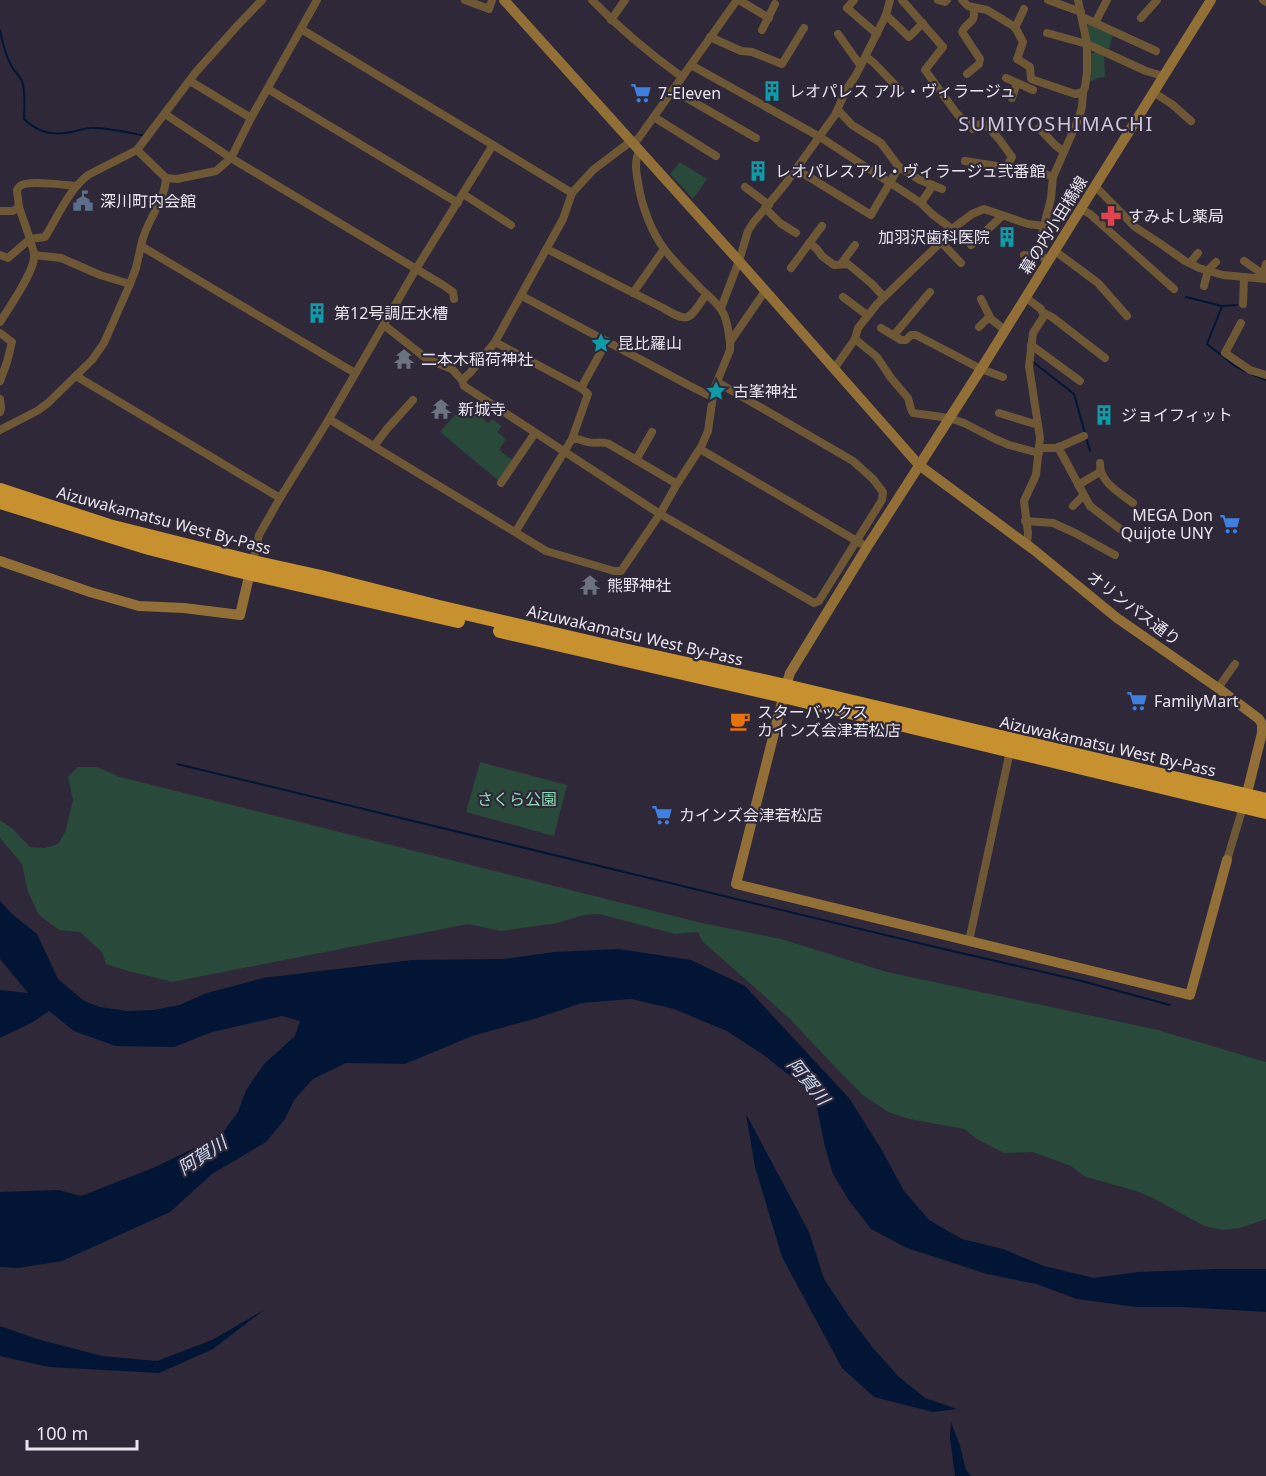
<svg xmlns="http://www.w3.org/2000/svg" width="1266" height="1476" font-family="'Noto Sans','Noto Sans JP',sans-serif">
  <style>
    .green { fill: #29493a }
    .water { fill: #031534 }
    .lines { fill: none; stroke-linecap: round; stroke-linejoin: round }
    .stream { stroke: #031534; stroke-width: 2 }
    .street { stroke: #6d5735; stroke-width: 8 }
    .secondary { stroke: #926f36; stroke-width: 10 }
    .highway { stroke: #c79130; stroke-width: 14 }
    .labels { text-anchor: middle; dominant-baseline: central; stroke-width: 4.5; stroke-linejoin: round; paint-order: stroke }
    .poi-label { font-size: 16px; fill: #e9e5ef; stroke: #2e2838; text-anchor: start }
    .street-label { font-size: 16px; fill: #e9e5ef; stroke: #2e2838 }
    .park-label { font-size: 16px; fill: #8cddb6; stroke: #2e2838 }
    .water-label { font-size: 18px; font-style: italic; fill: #cedef7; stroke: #2e2838 }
    .quarter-label { font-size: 20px; letter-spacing: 1.5px; fill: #cec6db; stroke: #2e2838 }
  </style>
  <rect width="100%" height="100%" fill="#2e2838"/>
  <!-- green -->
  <g class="green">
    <path d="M1087 21 1113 34 1109 49 1089 41Z"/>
    <path d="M1097 52 1104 55 1105 77 1098 78 1089 82 1090 54Z"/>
    <path d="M680 162 707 179 693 199 670 174Z"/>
    <path d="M458 411 480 416 488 423 492 419 502 426 497 432 506 439 499 450 514 461 499 481 440 432Z"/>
    <path d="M480 762 567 785 554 836 466 812Z"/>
    <path d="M78 767H97L120 777 702 923 781 939 887 972 1158 1030 1266 1062V1219L1240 1228 1223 1230 1204 1226 1153 1198 1139 1192 1084 1176 1071 1166 1060 1162 1033 1152 1004 1153 977 1139 964 1129 910 1119 888 1112 863 1095 836 1068 789 1018 702 941 698 932 675 934 599 914 583 915 557 923 501 931 468 924 172 982C150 976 128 972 106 964L102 952 80 932 59 930 39 915 28 892 22 864 0 838V820L13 829 30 847 45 848 58 844 66 830 73 800 68 777Z"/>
  </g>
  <!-- water -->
  <g class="water">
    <path d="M0 901 12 914 37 934 58 979 84 1001 100 1007 127 1011 153 1010 179 1005 207 993 263 978 412 960 504 959 554 952 619 949 691 960 745 986 849 1098 880 1147 904 1191 929 1220 962 1239 1003 1249 1044 1266 1094 1278 1138 1272 1216 1269H1266V1312L1183 1307H1136L1077 1299 1036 1284 987 1274 907 1248 871 1229 848 1199 833 1174 825 1147 817 1108 810 1094 794 1079 765 1056 727 1031 674 1009 631 999 582 1003 537 1018 472 1036 405 1064 346 1063 313 1079 294 1100 285 1119 266 1142 212 1174 170 1212 62 1261 18 1268 0 1267V1192L58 1190 81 1196 153 1168 203 1144 224 1131 238 1112 246 1090 264 1064 295 1036 300 1021 282 1016 212 1032 174 1047 115 1046 74 1031 49 1011 31 1023 0 1038V990L28 993 0 959Z"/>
    <path d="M746 1114 809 1232 824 1279 848 1315 873 1348 899 1377 925 1398 957 1409 933 1412 874 1397 842 1368 782 1257 755 1167Z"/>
    <path d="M264 1310 213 1349 159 1373 49 1367 0 1356V1326L37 1339 102 1356 157 1361 212 1340Z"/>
    <path d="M951 1422 960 1446 966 1470 971 1476H955L950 1438Z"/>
  </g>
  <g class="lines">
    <!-- stream -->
    <g class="stream">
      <path d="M0 30C2 41 7 60 14 70 17 74 20 76 22 81 26 93 24 106 24 119 37 132 53 136 71 132 78 131 84 128 90 128 106 127 130 133 146 136"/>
      <path d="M1186 297 1222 306 1237 305"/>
      <path d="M1222 306 1207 344 1235 366 1247 372"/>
      <path d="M1033 362 1074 394 1090 451"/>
      <path d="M1252 374 1266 380"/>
      <path d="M177 764 931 946 1078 980 1170 1005"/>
    </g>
    <!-- street -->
    <g class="street">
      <path d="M317 0 251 118 231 158 216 171 177 179 166 178C165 202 145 222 141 246L355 373"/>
      <path d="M465 0 489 9 492 0"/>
      <path d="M592 0C620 29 650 54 682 77"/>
      <path d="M739 0 769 18"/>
      <path d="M854 0 847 8 877 34"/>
      <path d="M902 0 943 47 925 70 957 114 973 129 980 124 986 125 999 139 1012 157 1006 168"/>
      <path d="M938 0 945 2 947 0"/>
      <path d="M962 0 968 6 987 10 1015 27 1023 42 1017 59 1030 67 1031 79 1075 94 1083 92"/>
      <path d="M1048 0 1081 12"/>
      <path d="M1263 0 1266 2"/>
      <path d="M886 15 909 37 923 23"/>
      <path d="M1082 17 1156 51"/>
      <path d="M1141 18 1157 0"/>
      <path d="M611 20 625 0"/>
      <path d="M1095 23 1107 0"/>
      <path d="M1015 28 1024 9"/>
      <path d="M301 29 493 145"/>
      <path d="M762 30 775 4"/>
      <path d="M1047 33 1087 44 1146 71 1163 76"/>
      <path d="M838 34 860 65"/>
      <path d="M710 37 741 51 752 52 782 64 804 28"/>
      <path d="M866 57 873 62 900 90"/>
      <path d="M691 65 820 137 921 203 932 214 952 229"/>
      <path d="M967 74 979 64 980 59 962 32C968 19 977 25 973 7"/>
      <path d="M1006 78 1033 90"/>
      <path d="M190 81 251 118"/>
      <path d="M268 89 458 203"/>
      <path d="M673 90 756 138"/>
      <path d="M1153 92 1173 105 1191 121"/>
      <path d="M1012 98 1017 83"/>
      <path d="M838 110 852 125 881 143 899 167 920 180 942 189"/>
      <path d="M165 114 231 158 443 285 453 292 454 299"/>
      <path d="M654 117 716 156"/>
      <path d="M1039 128 1055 145 1063 151"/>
      <path d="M137 150 166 178"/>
      <path d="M640 150C634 160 636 171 638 182 641 204 651 232 665 250 675 263 688 275 700 288 707 295 717 302 722 311 728 320 728 331 730 342"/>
      <path d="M965 161 1042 173 1053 177"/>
      <path d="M796 169 871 215 899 167"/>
      <path d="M1095 186 1135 227 1161 244 1185 261 1199 268 1223 275 1266 279"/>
      <path d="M745 187 769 205"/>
      <path d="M463 194 511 225"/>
      <path d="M921 203 933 185"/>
      <path d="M765 208 780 223 796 233"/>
      <path d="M1081 209 1090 214 1174 289"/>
      <path d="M0 211H13L19 207 17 190C18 188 19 187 20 186 28 180 65 185 75 186"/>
      <path d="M941 242 961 263"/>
      <path d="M809 243 816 248 822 256 834 265 848 264 872 284 884 297"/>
      <path d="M971 245 1002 216"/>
      <path d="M547 249 663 308C691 325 689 318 706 295"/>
      <path d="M1055 251 1098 283 1127 316"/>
      <path d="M0 255 8 258 30 239 19 207"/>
      <path d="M34 255 61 258 100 275 130 284"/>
      <path d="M1024 255 1036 256 1040 255"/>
      <path d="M1244 261 1264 275"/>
      <path d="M1047 263 1044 258 1040 255 1044 226 1051 198 1053 177 1078 120 1082 107 1083 92 1085 87 1087 72V44L1078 0"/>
      <path d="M1190 263 1198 253"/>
      <path d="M841 264 855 245"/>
      <path d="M791 268 822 226"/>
      <path d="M1263 277 1266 264"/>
      <path d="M1204 286 1208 270 1216 262"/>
      <path d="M633 293 664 249"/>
      <path d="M522 296 692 387 712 397"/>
      <path d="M843 297 867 315"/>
      <path d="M1025 297 1041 309 1044 316 1033 333 1029 366 1040 438 1036 475 1024 501 1028 533 1027 545"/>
      <path d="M981 299 991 319 1005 330"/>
      <path d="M1243 304 1244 277"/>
      <path d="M721 308 739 261 748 231 753 223 786 183 835 115 846 90 856 75 886 15 890 0"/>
      <path d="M1044 313 1052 317 1105 358"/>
      <path d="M0 322C9 308 33 273 34 258 35 252 31 245 30 239L45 237C59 215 67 192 88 175L137 150 196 72 238 25 262 0"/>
      <path d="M1241 323 1225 353 1250 370 1266 375"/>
      <path d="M384 325 427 359 452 369 462 380 464 386 660 514 814 603 819 601 882 500 883 492 873 479 853 461 717 382"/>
      <path d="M979 327 989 317"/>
      <path d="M881 328 901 340H906L911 335H916L981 369 1003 377"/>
      <path d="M0 333 12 342 7 362 0 381"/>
      <path d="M894 335 930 292"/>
      <path d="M855 339 877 357 891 378 908 398 911 409 913 413 949 418 964 423 995 439 1009 445 1039 453"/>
      <path d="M495 342 581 388 588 394 572 439"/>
      <path d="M1031 345 1080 381"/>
      <path d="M834 369 855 339 858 328 877 304 941 242 952 229 972 214 984 209 1028 224 1044 226"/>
      <path d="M76 376 280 498"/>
      <path d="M462 380 470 373 495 342 563 219 572 193 593 170 626 145 638 139 737 0"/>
      <path d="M581 388 607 341"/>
      <path d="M0 399 1 408 0 412"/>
      <path d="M999 413 1038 425"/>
      <path d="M329 419 546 551 614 571H621L660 514 677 484 701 447 708 431 714 389 730 350V342L765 291"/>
      <path d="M0 430 37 411 48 403 92 360 104 343 130 284 136 268 141 246"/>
      <path d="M374 446 387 429 413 400"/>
      <path d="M1058 447 1090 506 1120 529"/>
      <path d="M1039 448H1057L1084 436"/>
      <path d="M700 449 867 547"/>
      <path d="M636 460 652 432"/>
      <path d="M1100 463C1099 482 1120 493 1133 503"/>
      <path d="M501 483 535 433"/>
      <path d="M1078 485 1100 472"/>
      <path d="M1073 506 1084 495"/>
      <path d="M1025 521 1053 523 1075 533 1115 555"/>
      <path d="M516 531 572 439C579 438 582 441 588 442 595 444 602 441 609 444L677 484"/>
      <path d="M253 562 259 535 280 498 329 419 416 269 493 145 572 193"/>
      <path d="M1218 688 1235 664"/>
      <path d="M1227 860 1243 807"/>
      <path d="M969 941 1010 751"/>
    </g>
    <!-- secondary -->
    <g class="secondary">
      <path d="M504 0 739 261 919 465 1034 550 1117 618 1218 688 1259 719 1262 724V733L1245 801"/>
      <path d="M1211 0 981 369 867 547 790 673 786 686 736 884 1190 995 1227 860"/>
      <path d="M0 561 90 592 139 606 184 608 240 615 251 568"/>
    </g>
    <!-- highway -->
    <g class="highway">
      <path d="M0 490 109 526 253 562 321 577 439 607 610 647 786 686 1266 800"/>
      <path d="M0 502 149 548 235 570 458 621"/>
      <path d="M500 631 783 696 1266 812"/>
    </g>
  </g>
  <!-- icons -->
  <defs>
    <g id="building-bare" transform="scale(1.62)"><path d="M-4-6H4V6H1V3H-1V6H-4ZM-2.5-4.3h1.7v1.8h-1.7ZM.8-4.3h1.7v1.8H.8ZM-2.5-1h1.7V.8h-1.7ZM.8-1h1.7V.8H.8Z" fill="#0f9aa8" stroke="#2e2838" stroke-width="2.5" paint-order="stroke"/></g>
    <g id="supermarket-bare" transform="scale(1.62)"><path d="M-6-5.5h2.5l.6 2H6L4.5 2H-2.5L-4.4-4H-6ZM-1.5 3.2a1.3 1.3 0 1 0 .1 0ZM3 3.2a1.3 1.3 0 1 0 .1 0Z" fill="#3f7fe0" stroke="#2e2838" stroke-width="2.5" paint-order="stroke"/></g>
    <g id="civic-bare" transform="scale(1.62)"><path d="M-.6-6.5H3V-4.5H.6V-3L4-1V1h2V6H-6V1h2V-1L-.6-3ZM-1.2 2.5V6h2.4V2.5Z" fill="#5c6f8a" stroke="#2e2838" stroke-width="2.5" paint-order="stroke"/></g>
    <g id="pharmacy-bare" transform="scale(1.62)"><path d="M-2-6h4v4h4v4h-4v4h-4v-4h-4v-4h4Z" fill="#e0444e" stroke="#2e2838" stroke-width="2.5" paint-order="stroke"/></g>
    <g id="sight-bare" transform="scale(1.62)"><path d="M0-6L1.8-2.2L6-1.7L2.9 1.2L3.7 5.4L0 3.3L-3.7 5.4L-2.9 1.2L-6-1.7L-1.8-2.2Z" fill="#0f9aa8" stroke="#2e2838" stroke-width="2.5" paint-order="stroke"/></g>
    <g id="temple-bare" transform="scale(1.62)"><path d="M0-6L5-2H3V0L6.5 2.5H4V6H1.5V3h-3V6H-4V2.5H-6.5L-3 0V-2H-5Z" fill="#6b7280" stroke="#2e2838" stroke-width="2.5" paint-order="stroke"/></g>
    <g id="cafe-bare" transform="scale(1.62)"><path d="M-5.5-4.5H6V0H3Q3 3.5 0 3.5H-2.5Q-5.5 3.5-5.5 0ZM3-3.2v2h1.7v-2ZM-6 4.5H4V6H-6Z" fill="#e8710a" stroke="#2e2838" stroke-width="2.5" paint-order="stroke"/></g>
  </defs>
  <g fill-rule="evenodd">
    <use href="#building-bare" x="772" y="91"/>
    <use href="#supermarket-bare" x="641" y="93"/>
    <use href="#building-bare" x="758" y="171"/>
    <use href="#civic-bare" x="83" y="201"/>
    <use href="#pharmacy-bare" x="1111" y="216"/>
    <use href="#building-bare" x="1007" y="237"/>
    <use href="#building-bare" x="317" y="313"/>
    <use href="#sight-bare" x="601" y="343"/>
    <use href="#temple-bare" x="404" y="359"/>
    <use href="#sight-bare" x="716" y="391"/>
    <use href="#temple-bare" x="441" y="409"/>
    <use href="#building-bare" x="1104" y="415"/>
    <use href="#supermarket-bare" x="1230" y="524"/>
    <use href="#temple-bare" x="590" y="585"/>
    <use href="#supermarket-bare" x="1137" y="701"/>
    <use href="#cafe-bare" x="740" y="721"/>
    <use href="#supermarket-bare" x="662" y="815"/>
  </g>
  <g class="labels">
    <!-- poi labels -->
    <g class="poi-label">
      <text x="789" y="91">レオパレス アル・ヴィラージュ</text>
      <text x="658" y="93">7-Eleven</text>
      <text x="775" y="171">レオパレスアル・ヴィラージュ弐番館</text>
      <text x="100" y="201">深川町内会館</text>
      <text x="1128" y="216">すみよし薬局</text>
      <text x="990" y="237" text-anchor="end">加羽沢歯科医院</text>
      <text x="334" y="313">第12号調圧水槽</text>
      <text x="618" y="343">昆比羅山</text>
      <text x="421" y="359">二本木稲荷神社</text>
      <text x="733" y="391">古峯神社</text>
      <text x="458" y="409">新城寺</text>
      <text x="1121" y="415">ジョイフィット</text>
      <text x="1213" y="515" text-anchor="end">MEGA Don<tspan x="1213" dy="18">Quijote UNY</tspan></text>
      <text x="607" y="585">熊野神社</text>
      <text x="1154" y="701">FamilyMart</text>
      <text x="757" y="712">スターバックス<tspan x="757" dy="18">カインズ会津若松店</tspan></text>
      <text x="679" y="815">カインズ会津若松店</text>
    </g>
    <!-- street labels -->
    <g class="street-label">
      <text transform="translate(1053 225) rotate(-58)">幕の内小田橋線</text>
      <text transform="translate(164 520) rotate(15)">Aizuwakamatsu West By-Pass</text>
      <text transform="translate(1134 608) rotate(37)">オリンパス通り</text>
      <text transform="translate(635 635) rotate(13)">Aizuwakamatsu West By-Pass</text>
      <text transform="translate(1108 746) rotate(13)">Aizuwakamatsu West By-Pass</text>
    </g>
    <!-- park labels -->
    <g class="park-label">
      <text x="517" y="799">さくら公園</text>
    </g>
    <!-- water labels -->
    <g class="water-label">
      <text transform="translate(809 1081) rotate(51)">阿賀川</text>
      <text transform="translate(202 1155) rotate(-33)">阿賀川</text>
    </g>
    <!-- quarter labels -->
    <g class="quarter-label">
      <text x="1056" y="123">SUMIYOSHIMACHI</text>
    </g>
  </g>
  <!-- scale -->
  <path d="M27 1440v9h110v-9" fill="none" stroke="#e9e5ef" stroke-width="3"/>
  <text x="36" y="1440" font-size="18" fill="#e9e5ef" stroke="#2e2838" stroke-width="4.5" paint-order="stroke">100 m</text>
</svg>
